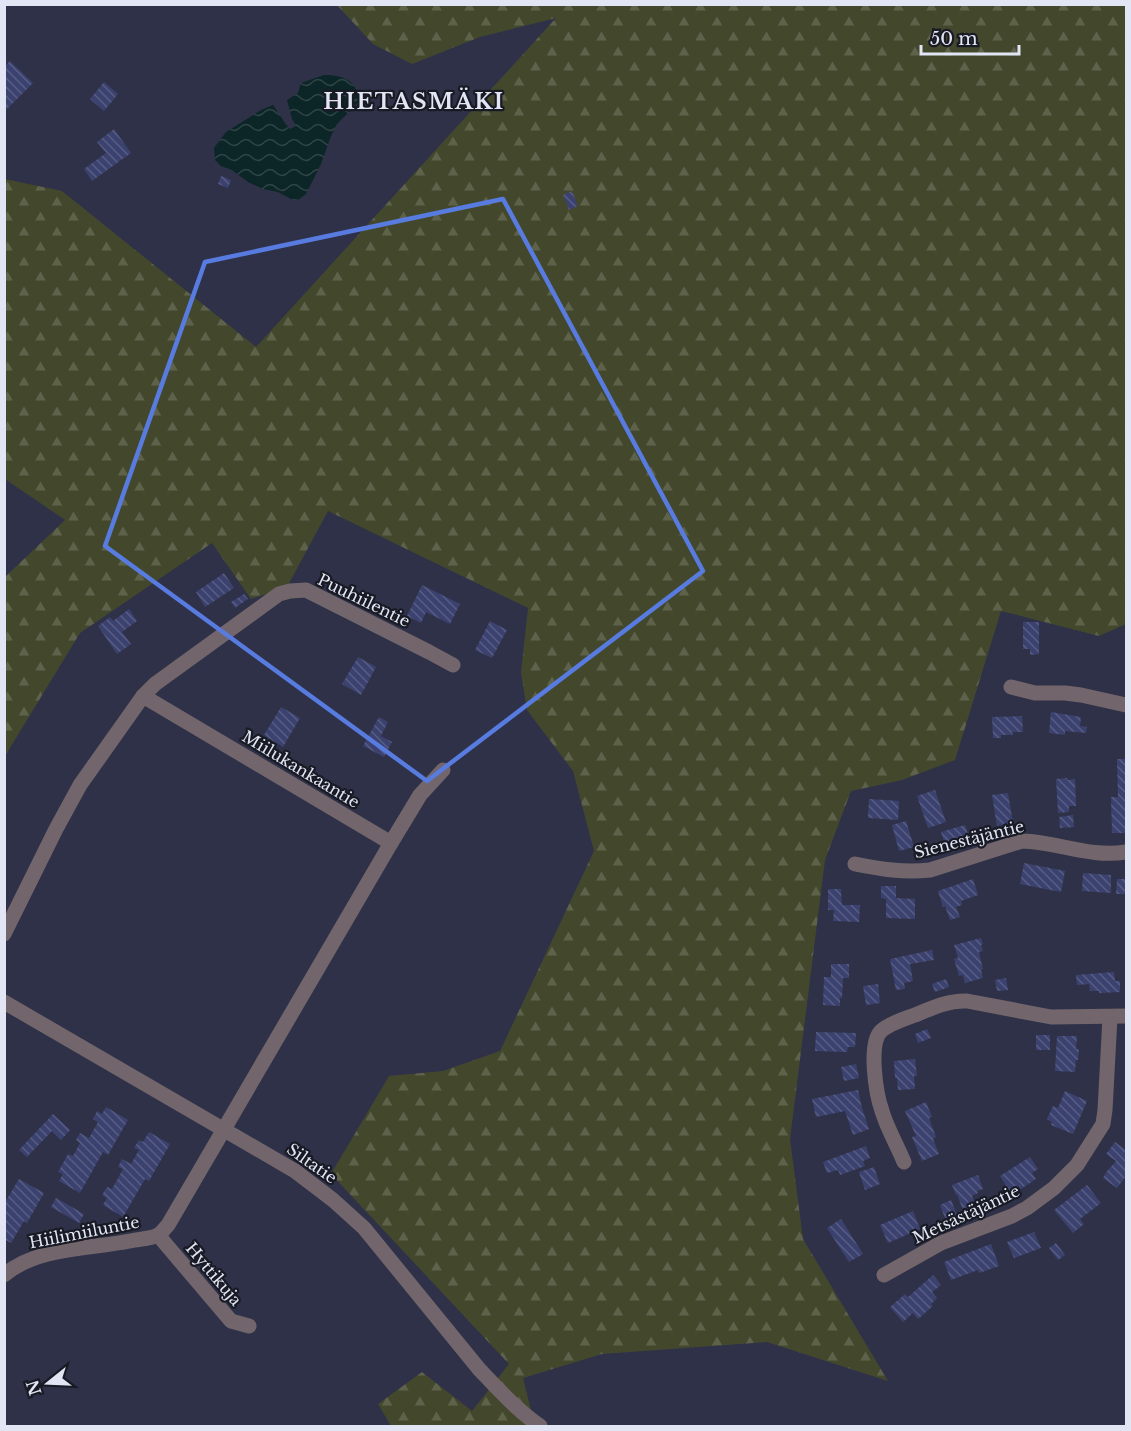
<svg xmlns="http://www.w3.org/2000/svg" width="1131" height="1431" font-family="'Libre Baskerville',serif">
  <style>
    .forest { fill: url(#forest-firs) }
    .water { fill: url(#water-waves) }
    .building { fill: url(#building-back-hatch) }
    .lines { fill: none; stroke-linecap: round; stroke-linejoin: round }
    .minor { stroke: #72666c; stroke-width: 15 }
    .marked { fill: none; stroke: #587be0; stroke-width: 4.5; stroke-linejoin: round }
    .labels { text-anchor: middle; dominant-baseline: central; stroke-width: 4.5; stroke-linejoin: round; paint-order: stroke }
    .street-label { font-size: 16px; fill: #e2e5f3; stroke: #181a24 }
    .district-label { font-size: 22px; font-weight: bold; letter-spacing: 1.5px; fill: #e2e5f3; stroke: #181a24 }
  </style>
  <defs>
    <pattern id="forest-firs" width="22" height="20" patternUnits="userSpaceOnUse" patternTransform="scale(1.5)"><rect width="22" height="20" fill="#43482c"/><path d="M5 1l3.5 6h-7zM16 11l3.5 6h-7z" fill="#5e624b"/></pattern>
    <pattern id="water-waves" width="16" height="10" patternUnits="userSpaceOnUse" patternTransform="scale(1.5)"><rect width="16" height="10" fill="#0c2526"/><path d="M0 5q4-4 8 0t8 0" fill="none" stroke="#2f4446"/></pattern>
    <pattern id="building-back-hatch" width="6" height="6" patternUnits="userSpaceOnUse" patternTransform="scale(1.5)"><rect width="6" height="6" fill="#3c426f"/><path d="M-1 5l2 2M0 0l6 6M5-1l2 2" fill="none" stroke="#585d84"/></pattern>
  </defs>
  <rect width="100%" height="100%" fill="#2e3147"/>
  <!-- forest -->
  <path class="forest" d="M337 5H1126V624L1099 636 1001 611 955 760 902 780 851 791 825 860 790 1139 803 1239 888 1381 767 1342 602 1354 523 1378 535 1426H391L378 1404 422 1372 472 1411 509 1364 331 1174 389 1076 443 1071 500 1051 594 851 573 771 527 710 521 672 528 608 328 511 287 587 251 599 212 543 80 633 5 756V577L65 520 5 479V179L62 191 256 347 556 18 480 37 412 64 373 44Z"/>
  <!-- water -->
  <path class="water" d="M324 75C344 75 358 81 359 102L337 124 331 136 321 164 306 194 298 200 291 199 278 192 263 189 248 182 232 170 221 166 215 160 214 148 226 132 261 110 273 105 285 123 290 129 296 126 292 119 287 100 298 93 301 83Z"/>
  <!-- building -->
  <g class="building">
    <path d="M10 61 33 83 4 112V67Z"/>
    <path d="M104 82 118 94 104 111 90 99Z"/>
    <path d="M114 129 131 153 92 181 84 169 106 153 97 142Z"/>
    <path d="M221 176 231 180 228 188 218 184Z"/>
    <path d="M572 191 578 206 569 210 563 195Z"/>
    <path d="M224 573 234 588 205 607 196 592Z"/>
    <path d="M422 585 460 604 450 624 426 612 421 623 407 616Z"/>
    <path d="M244 594 248 599 235 608 231 602Z"/>
    <path d="M129 609 137 621 122 632 131 644 117 654 98 626 110 617 113 621Z"/>
    <path d="M490 621 507 630 492 658 475 650Z"/>
    <path d="M1023 622H1039V654L1030 655V649H1023Z"/>
    <path d="M358 657 376 667 361 695 342 684Z"/>
    <path d="M281 707 300 718 283 747 264 735Z"/>
    <path d="M1051 712 1081 717 1080 726 1087 727 1086 733 1065 731V735L1049 733Z"/>
    <path d="M1022 716 1023 732H1012L1013 735H1001V738H993L992 717Z"/>
    <path d="M379 717 388 722 381 736 392 742 384 757 363 746Z"/>
    <path d="M1117 759H1126V833H1112L1111 797H1118Z"/>
    <path d="M1067 778V780L1075 779 1076 806H1069V812L1058 813 1056 779Z"/>
    <path d="M935 790 946 822 928 828 917 796Z"/>
    <path d="M1008 793 1013 823 997 826 992 795Z"/>
    <path d="M869 799 899 801 898 820 868 818Z"/>
    <path d="M1073 815 1074 827 1060 828 1059 817Z"/>
    <path d="M906 821 914 847 899 851 892 825Z"/>
    <path d="M965 825 969 837 945 844 941 832Z"/>
    <path d="M1024 863 1065 871 1061 892 1020 884Z"/>
    <path d="M1083 873 1111 875V893L1082 891Z"/>
    <path d="M973 879 978 895 961 901 962 905 956 907 960 917 950 920 945 906 943 907 938 891Z"/>
    <path d="M1117 879H1126V894H1116Z"/>
    <path d="M881 886H896V898L915 899V919L886 918V899L881 898Z"/>
    <path d="M828 889H841L842 905H860L859 922 833 921 834 910H828Z"/>
    <path d="M981 938 983 944 981 945 983 951 979 952 983 969 981 970 983 978 965 983 963 975 959 976 954 959 958 958 954 945Z"/>
    <path d="M932 950 934 960 910 964 913 981 904 983 905 989 896 990 890 959Z"/>
    <path d="M831 964H849V978H843L842 998H840V1006L823 1005 824 977H831Z"/>
    <path d="M1114 972 1115 981H1120V992L1099 993V991H1090L1089 984 1077 985 1076 975Z"/>
    <path d="M1006 978 1008 990 997 991 995 980Z"/>
    <path d="M946 979 949 987 935 992 932 984Z"/>
    <path d="M878 984 880 1003 866 1005 863 986Z"/>
    <path d="M927 1029 931 1038 918 1043 915 1034Z"/>
    <path d="M816 1032 856 1033 855 1047H848L847 1052 815 1051Z"/>
    <rect x="1036" y="1035" width="14" height="15"/>
    <path d="M1057 1036H1077L1076 1049H1079L1078 1060H1076L1075 1072 1055 1071Z"/>
    <path d="M915 1059 917 1076H914L915 1089 898 1090 897 1078H895L894 1061Z"/>
    <path d="M856 1064 859 1078 844 1081 841 1067Z"/>
    <path d="M858 1090 862 1108 869 1129 853 1135 845 1111 816 1117 812 1099Z"/>
    <path d="M1065 1091 1087 1101 1073 1134 1051 1125 1052 1122 1047 1119 1053 1106 1058 1108Z"/>
    <path d="M926 1102 932 1117 929 1118 936 1137 933 1139 939 1154 922 1161 912 1137 916 1136 905 1111Z"/>
    <path d="M106 1107 128 1120 108 1155 103 1152 80 1193 59 1181 63 1174 58 1172 68 1154 73 1156 80 1143 76 1140 80 1133 89 1138 98 1122 93 1119 97 1111 102 1114Z"/>
    <path d="M53 1114 70 1130 61 1140 52 1131 27 1157 19 1150Z"/>
    <path d="M149 1132 170 1144 149 1181 145 1179 123 1217 103 1205 107 1198 102 1195 107 1187 112 1189 123 1169 118 1167 122 1159 131 1164 139 1150 134 1148 139 1140 143 1142Z"/>
    <path d="M1115 1142 1126 1150V1176L1117 1188 1103 1178 1107 1171 1116 1161 1106 1154Z"/>
    <path d="M866 1146 870 1158 863 1161 865 1166 840 1175 838 1170 827 1173 823 1162Z"/>
    <path d="M1030 1157 1038 1169 1032 1173 1036 1179 1012 1195 1000 1176Z"/>
    <path d="M874 1167 880 1184 865 1190 859 1172Z"/>
    <path d="M978 1175 983 1189 977 1191 978 1193 972 1196 975 1204 970 1206 972 1213 965 1216 957 1194 956 1195 952 1185Z"/>
    <path d="M19 1179 44 1193 27 1223 24 1221 11 1243 4 1239V1204Z"/>
    <path d="M1087 1185 1101 1203 1080 1219 1084 1224 1073 1233 1054 1210Z"/>
    <path d="M56 1198 84 1214 79 1223 51 1207Z"/>
    <path d="M951 1200 958 1217 946 1221 940 1205Z"/>
    <path d="M913 1211 920 1229 888 1243 880 1225Z"/>
    <path d="M841 1219 863 1254 849 1262 827 1228Z"/>
    <path d="M1034 1232 1041 1248 1014 1258 1007 1242Z"/>
    <path d="M1056 1243 1065 1255 1058 1260 1049 1248Z"/>
    <path d="M991 1244 999 1266 979 1273 978 1270 951 1280 944 1262Z"/>
    <path d="M933 1275 941 1285 932 1292 937 1298 931 1304 933 1306 918 1319 913 1313 903 1322 890 1307 905 1294 908 1297Z"/>
  </g>
  <g class="lines">
    <!-- minor -->
    <g class="minor">
      <path d="M1011 687 1035 693H1065L1081 695 1126 705"/>
      <path d="M143 696 155 684 279 594 290 591 306 590 429 652 453 665"/>
      <path d="M391 843 420 795 443 770"/>
      <path d="M855 864C880 869 904 873 930 870L1022 841C1058 842 1090 858 1126 852"/>
      <path d="M4 934 56 829 80 785 143 696 391 843 168 1225C165 1228 162 1233 158 1235 151 1239 138 1239 130 1241 90 1249 37 1247 4 1275"/>
      <path d="M4 1002 295 1171 333 1200 364 1228 479 1369C498 1389 517 1410 540 1426"/>
      <path d="M904 1162C897 1145 887 1128 882 1111 876 1094 868 1044 881 1031 890 1023 904 1019 915 1015 932 1008 949 1000 967 1001L1051 1017 1126 1016"/>
      <path d="M158 1235 231 1321 249 1326"/>
      <path d="M884 1275 941 1243 1012 1216 1027 1208 1054 1188 1077 1165 1103 1124 1105 1110 1110 1017"/>
    </g>
  </g>
  <!-- marked area -->
  <path class="marked" d="M503 199 703 571 427 781 105 546 205 262Z"/>
  <g class="labels">
    <!-- street labels -->
    <g class="street-label">
      <text transform="translate(364 600) rotate(26)">Puuhiilentie</text>
      <text transform="translate(301 769) rotate(31)">Miilukankaantie</text>
      <text transform="translate(969 839) rotate(-14)">Sienestäjäntie</text>
      <text transform="translate(312 1163) rotate(35)">Siltatie</text>
      <text transform="translate(966 1214) rotate(-25)">Metsästäjäntie</text>
      <text transform="translate(84 1232) rotate(-11)">Hiilimiiluntie</text>
      <text transform="translate(214 1274) rotate(50)">Hyttikuja</text>
    </g>
    <!-- district labels -->
    <g class="district-label">
      <text x="414" y="101">HIETASMÄKI</text>
    </g>
  </g>
  <!-- border -->
  <rect width="1131" height="1431" fill="none" stroke="#e2e5f3" stroke-width="12"/>
  <!-- north arrow -->
  <g transform="translate(48 1383) rotate(252)" stroke="#181a24" stroke-width="4.5" paint-order="stroke">
  <path d="M0-4.5L10 22L0 15L-10 22Z" fill="#e2e5f3"/>
  <text y="-9" font-size="16" font-weight="bold" text-anchor="middle" fill="#e2e5f3">N</text>
  </g>
  <!-- scale -->
  <path d="M921 45v9h98v-9" fill="none" stroke="#e2e5f3" stroke-width="3"/>
  <text x="930" y="45" font-size="18" fill="#e2e5f3" stroke="#181a24" stroke-width="4.5" paint-order="stroke">50 m</text>
</svg>
